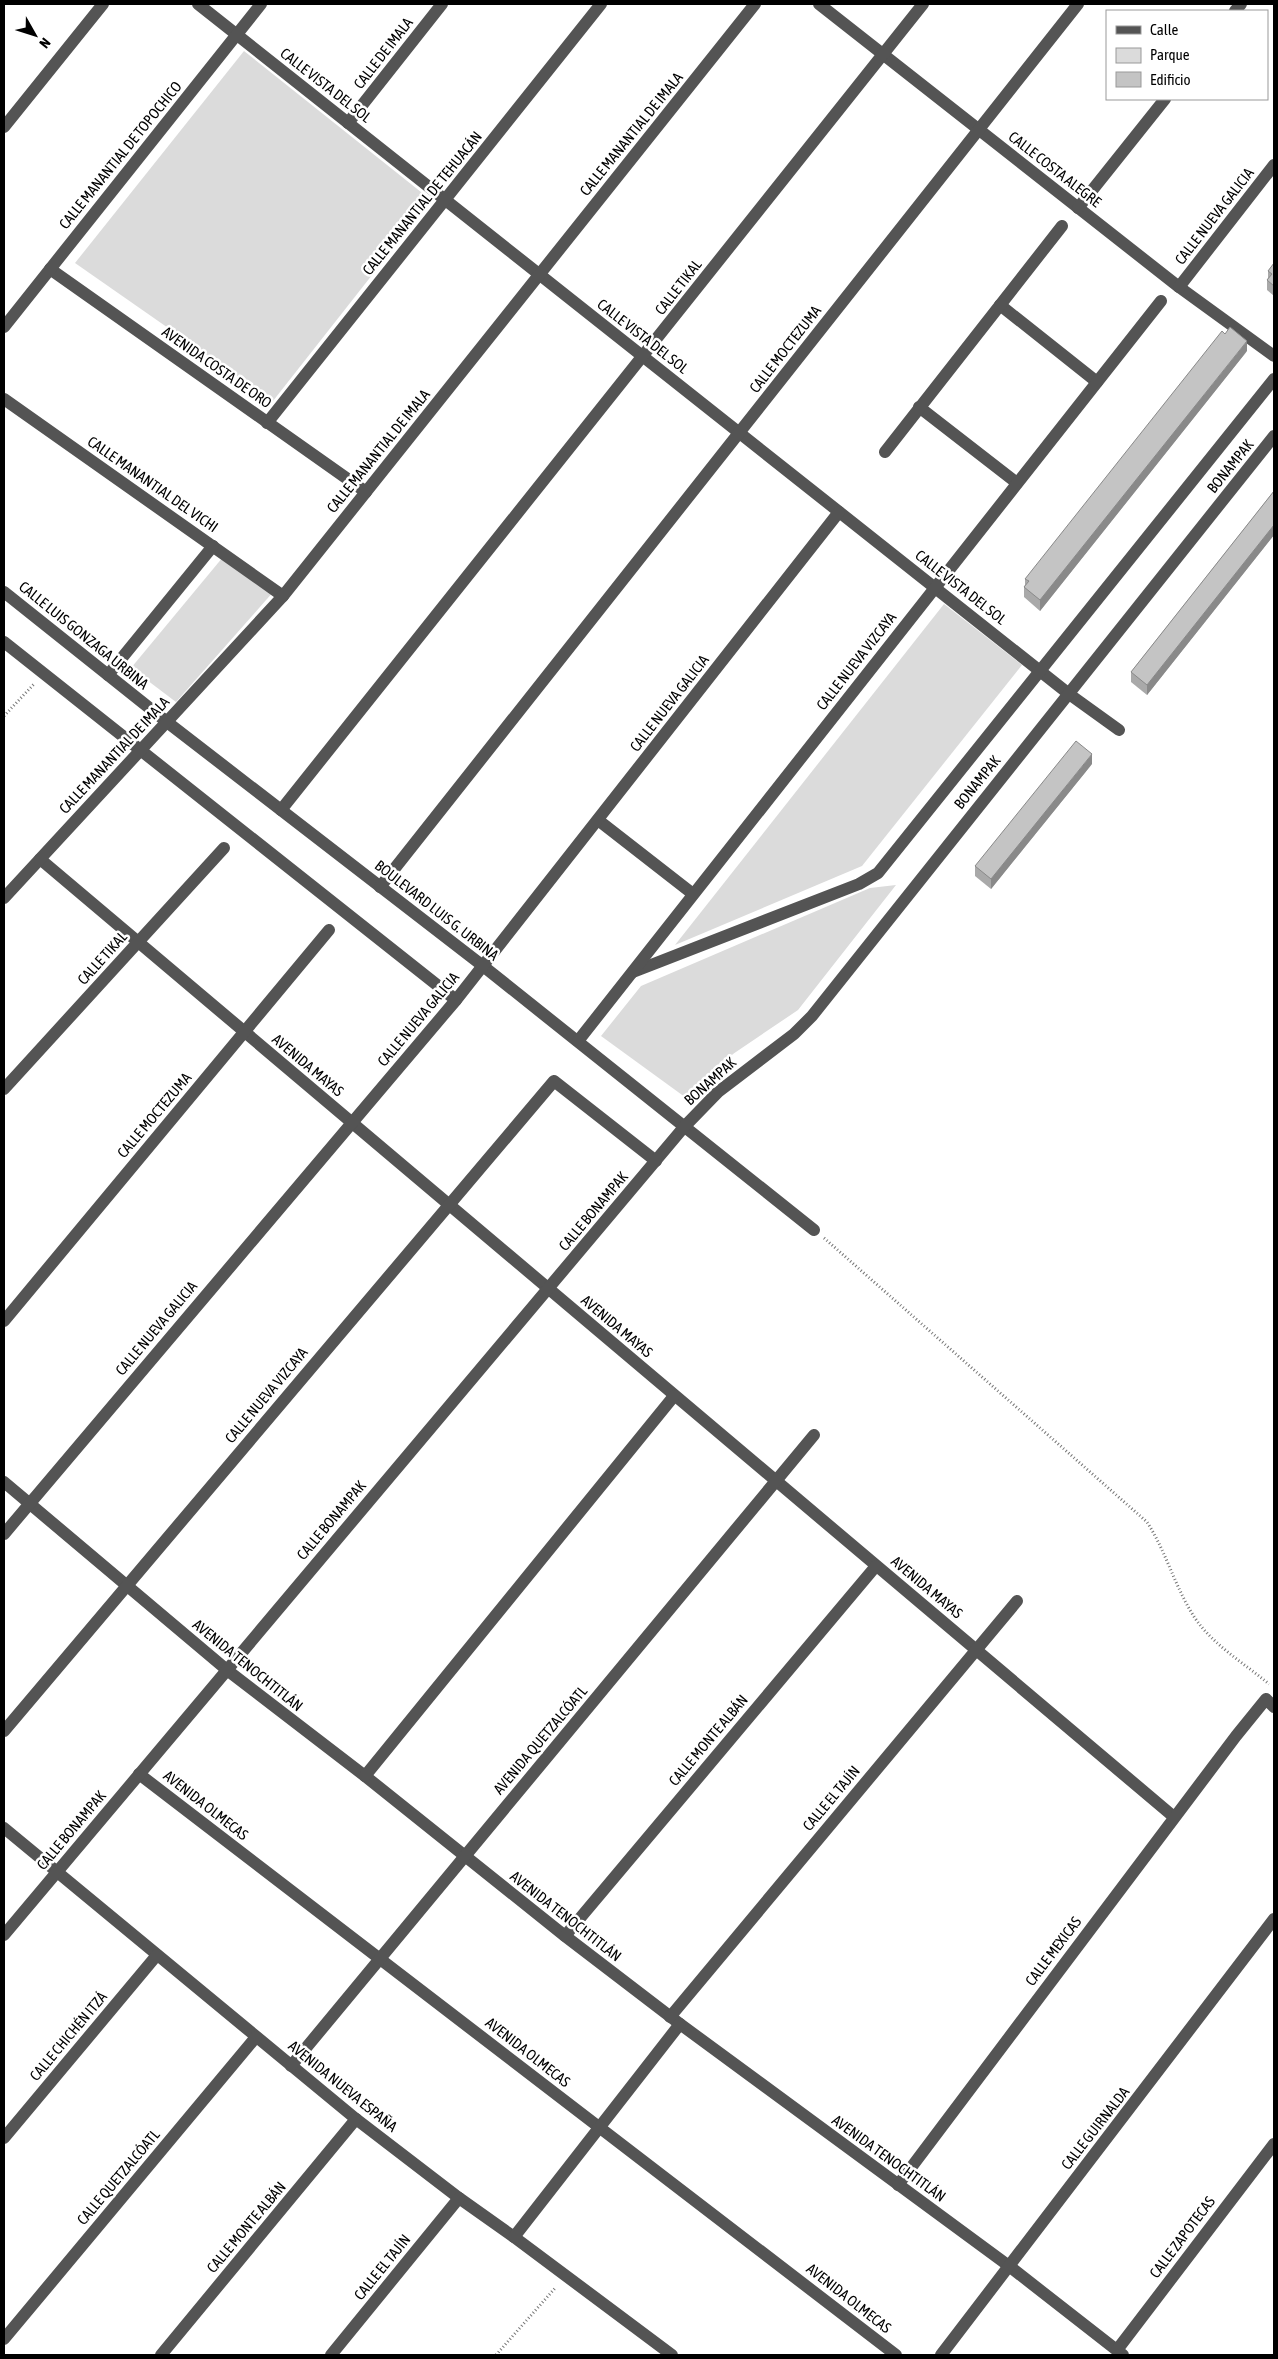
<svg xmlns="http://www.w3.org/2000/svg" width="1278" height="2359" font-family="'Asap Condensed',sans-serif">
  <style>
    .green { fill: #dbdbdb }
    .lines { fill: none; stroke-linecap: round; stroke-linejoin: round }
    .path { stroke: #767676; stroke-width: 3; stroke-dasharray: 1 2.5; stroke-linecap: butt }
    .minor { stroke: #545454; stroke-width: 12 }
    .wall { fill: #a9a9a9 }
    .shaded-wall { fill: #898989 }
    .building { fill: #c4c4c4; stroke: #898989 }
    .labels { text-anchor: middle; dominant-baseline: central; stroke-width: 5; stroke-linejoin: round; paint-order: stroke }
    .street-label { font-size: 15px; fill: #000; stroke: #fff }
  </style>
  <rect width="100%" height="100%" fill="#fff"/>
  <!-- green -->
  <g class="green">
    <path d="M244 51 431 200 273 401 75 263Z"/>
    <path d="M223 557 274 591 176 702 131 668Z"/>
    <path d="M944 604 1022 665 862 866 675 945Z"/>
    <path d="M896 885 798 1010 733 1054 689 1100 601 1036 641 986 870 888Z"/>
  </g>
  <g class="lines">
    <!-- path -->
    <g class="path">
      <path d="M4 716 34 684"/>
      <path d="M824 1238 1147 1522C1167 1553 1176 1591 1197 1621 1215 1646 1245 1664 1269 1684"/>
      <path d="M496 2355 556 2287"/>
    </g>
    <!-- minor -->
    <g class="minor">
      <path d="M198 4 1069 694 1119 730"/>
      <path d="M819 4 1179 287 1274 356"/>
      <path d="M1235 11 1241 4"/>
      <path d="M348 123 442 4"/>
      <path d="M4 127 103 4"/>
      <path d="M1078 208 1165 99"/>
      <path d="M50 269 366 492"/>
      <path d="M1179 287 1274 165"/>
      <path d="M1000 305 1097 382"/>
      <path d="M4 327 261 4"/>
      <path d="M4 399 283 596"/>
      <path d="M919 407 1017 483"/>
      <path d="M267 423 601 4"/>
      <path d="M885 452 1062 226"/>
      <path d="M4 592 167 722 483 966 814 1230"/>
      <path d="M4 642 456 1000"/>
      <path d="M108 675 213 546"/>
      <path d="M281 810 923 4"/>
      <path d="M598 820 693 894"/>
      <path d="M40 859 1174 1817"/>
      <path d="M380 887 1078 4"/>
      <path d="M4 898 283 596 755 4"/>
      <path d="M633 972 859 884 878 873 1274 379"/>
      <path d="M578 1041 1161 301"/>
      <path d="M4 1089 224 848"/>
      <path d="M4 1321 329 930"/>
      <path d="M4 1482 227 1670 365 1776 565 1936 680 2024 1009 2266 1123 2355"/>
      <path d="M4 1534 456 1000 839 512"/>
      <path d="M4 1731 554 1081 656 1161"/>
      <path d="M139 1774 896 2355"/>
      <path d="M365 1776 674 1396"/>
      <path d="M4 1828 356 2119 459 2198 514 2237 672 2355"/>
      <path d="M4 1935 684 1127 718 1092 794 1034 812 1016 1274 436"/>
      <path d="M565 1936 876 1566"/>
      <path d="M670 2017 1017 1601"/>
      <path d="M291 2066 814 1435"/>
      <path d="M4 2138 157 1955"/>
      <path d="M898 2185 1236 1736 1266 1699 1274 1707"/>
      <path d="M514 2237 680 2024"/>
      <path d="M4 2339 256 2037"/>
      <path d="M1117 2350 1274 2144"/>
      <path d="M161 2355 356 2119"/>
      <path d="M331 2355 459 2198"/>
      <path d="M941 2355 1274 1919"/>
    </g>
  </g>
  <!-- wall -->
  <g class="wall">
    <path d="M1274 263V296L1267 290V280L1268 278V271Z"/>
    <path d="M1247 351 1040 611 1024 597V587L1025 585V579Z"/>
    <path d="M1274 491V535L1147 695 1131 682V672Z"/>
    <path d="M1092 764 991 889 975 876V866Z"/>
  </g>
  <!-- shaded-wall -->
  <g class="shaded-wall">
    <path d="M1247 341V351L1040 611V600Z"/>
    <path d="M1274 525V535L1147 695V685Z"/>
    <path d="M1092 754V764L991 889V879Z"/>
  </g>
  <!-- building -->
  <g class="building">
    <path d="M1274 263V286L1267 280 1272 274 1268 271Z"/>
    <path d="M1230 327 1247 341 1040 600 1024 587 1029 581 1025 579 1222 331 1225 334Z"/>
    <path d="M1274 491V525L1147 685 1131 672Z"/>
    <path d="M1076 741 1092 754 991 879 975 866Z"/>
  </g>
  <g class="labels">
    <!-- street labels -->
    <g class="street-label">
      <text transform="translate(383 53) rotate(-52)">CALLE DE IMALA</text>
      <text transform="translate(326 85) rotate(38)">CALLE VISTA DEL SOL</text>
      <text transform="translate(631 134) rotate(-51)">CALLE MANANTIAL DE IMALA</text>
      <text transform="translate(120 155) rotate(-51)">CALLE MANANTIAL DE TOPOCHICO</text>
      <text transform="translate(1055 169) rotate(38)">CALLE COSTA ALEGRE</text>
      <text transform="translate(422 203) rotate(-51)">CALLE MANANTIAL DE TEHUACÁN</text>
      <text transform="translate(1214 216) rotate(-52)">CALLE NUEVA GALICIA</text>
      <text transform="translate(678 287) rotate(-52)">CALLE TIKAL</text>
      <text transform="translate(643 336) rotate(38)">CALLE VISTA DEL SOL</text>
      <text transform="translate(785 349) rotate(-52)">CALLE MOCTEZUMA</text>
      <text transform="translate(217 367) rotate(35)">AVENIDA COSTA DE ORO</text>
      <text transform="translate(378 451) rotate(-51)">CALLE MANANTIAL DE IMALA</text>
      <text transform="translate(1230 466) rotate(-51)">BONAMPAK</text>
      <text transform="translate(153 484) rotate(35)">CALLE MANANTIAL DEL VICHI</text>
      <text transform="translate(961 587) rotate(38)">CALLE VISTA DEL SOL</text>
      <text transform="translate(84 635) rotate(39)">CALLE LUIS GONZAGA URBINA</text>
      <text transform="translate(856 661) rotate(-52)">CALLE NUEVA VIZCAYA</text>
      <text transform="translate(669 703) rotate(-52)">CALLE NUEVA GALICIA</text>
      <text transform="translate(114 755) rotate(-47)">CALLE MANANTIAL DE IMALA</text>
      <text transform="translate(977 782) rotate(-51)">BONAMPAK</text>
      <text transform="translate(437 910) rotate(38)">BOULEVARD LUIS G. URBINA</text>
      <text transform="translate(102 958) rotate(-48)">CALLE TIKAL</text>
      <text transform="translate(418 1019) rotate(-50)">CALLE NUEVA GALICIA</text>
      <text transform="translate(308 1065) rotate(40)">AVENIDA MAYAS</text>
      <text transform="translate(710 1081) rotate(-42)">BONAMPAK</text>
      <text transform="translate(154 1115) rotate(-50)">CALLE MOCTEZUMA</text>
      <text transform="translate(593 1211) rotate(-50)">CALLE BONAMPAK</text>
      <text transform="translate(617 1326) rotate(40)">AVENIDA MAYAS</text>
      <text transform="translate(156 1328) rotate(-50)">CALLE NUEVA GALICIA</text>
      <text transform="translate(266 1395) rotate(-50)">CALLE NUEVA VIZCAYA</text>
      <text transform="translate(331 1520) rotate(-50)">CALLE BONAMPAK</text>
      <text transform="translate(927 1587) rotate(40)">AVENIDA MAYAS</text>
      <text transform="translate(248 1665) rotate(39)">AVENIDA TENOCHTITLÁN</text>
      <text transform="translate(540 1740) rotate(-50)">AVENIDA QUETZALCÓATL</text>
      <text transform="translate(708 1740) rotate(-50)">CALLE MONTE ALBÁN</text>
      <text transform="translate(831 1798) rotate(-50)">CALLE EL TAJÍN</text>
      <text transform="translate(206 1805) rotate(38)">AVENIDA OLMECAS</text>
      <text transform="translate(71 1830) rotate(-50)">CALLE BONAMPAK</text>
      <text transform="translate(566 1916) rotate(38)">AVENIDA TENOCHTITLÁN</text>
      <text transform="translate(1053 1951) rotate(-53)">CALLE MEXICAS</text>
      <text transform="translate(68 2036) rotate(-50)">CALLE CHICHÉN ITZÁ</text>
      <text transform="translate(528 2052) rotate(38)">AVENIDA OLMECAS</text>
      <text transform="translate(343 2086) rotate(39)">AVENIDA NUEVA ESPAÑA</text>
      <text transform="translate(1095 2128) rotate(-52)">CALLE GUIRNALDA</text>
      <text transform="translate(889 2158) rotate(36)">AVENIDA TENOCHTITLÁN</text>
      <text transform="translate(118 2177) rotate(-50)">CALLE QUETZALCÓATL</text>
      <text transform="translate(246 2227) rotate(-50)">CALLE MONTE ALBÁN</text>
      <text transform="translate(1182 2237) rotate(-53)">CALLE ZAPOTECAS</text>
      <text transform="translate(382 2267) rotate(-51)">CALLE EL TAJÍN</text>
      <text transform="translate(849 2298) rotate(38)">AVENIDA OLMECAS</text>
    </g>
  </g>
  <!-- border -->
  <rect width="1278" height="2359" fill="none" stroke="#000000" stroke-width="10"/>
  <!-- legend -->
  <rect x="1106" y="10" width="162" height="90" fill="#ffffff" stroke="#999999"/>
  <rect x="1116" y="26" width="25" height="8" fill="#545454" stroke="#999999"/>
  <text x="1150" y="35" font-size="15" fill="#000000">Calle</text>
  <rect x="1116" y="48" width="25" height="15" fill="#dbdbdb" stroke="#999999"/>
  <text x="1150" y="60" font-size="15" fill="#000000">Parque</text>
  <rect x="1116" y="72" width="25" height="15" fill="#c4c4c4" stroke="#999999"/>
  <text x="1150" y="85" font-size="15" fill="#000000">Edificio</text>
  <!-- north arrow -->
  <g transform="translate(35 35) rotate(129)" stroke="#ffffff" stroke-width="4" paint-order="stroke">
  <path d="M0-4L9 19L0 12L-9 19Z" fill="#000000"/>
  <text y="-8" font-size="14" font-weight="bold" text-anchor="middle" fill="#000000">N</text>
  </g>
</svg>
